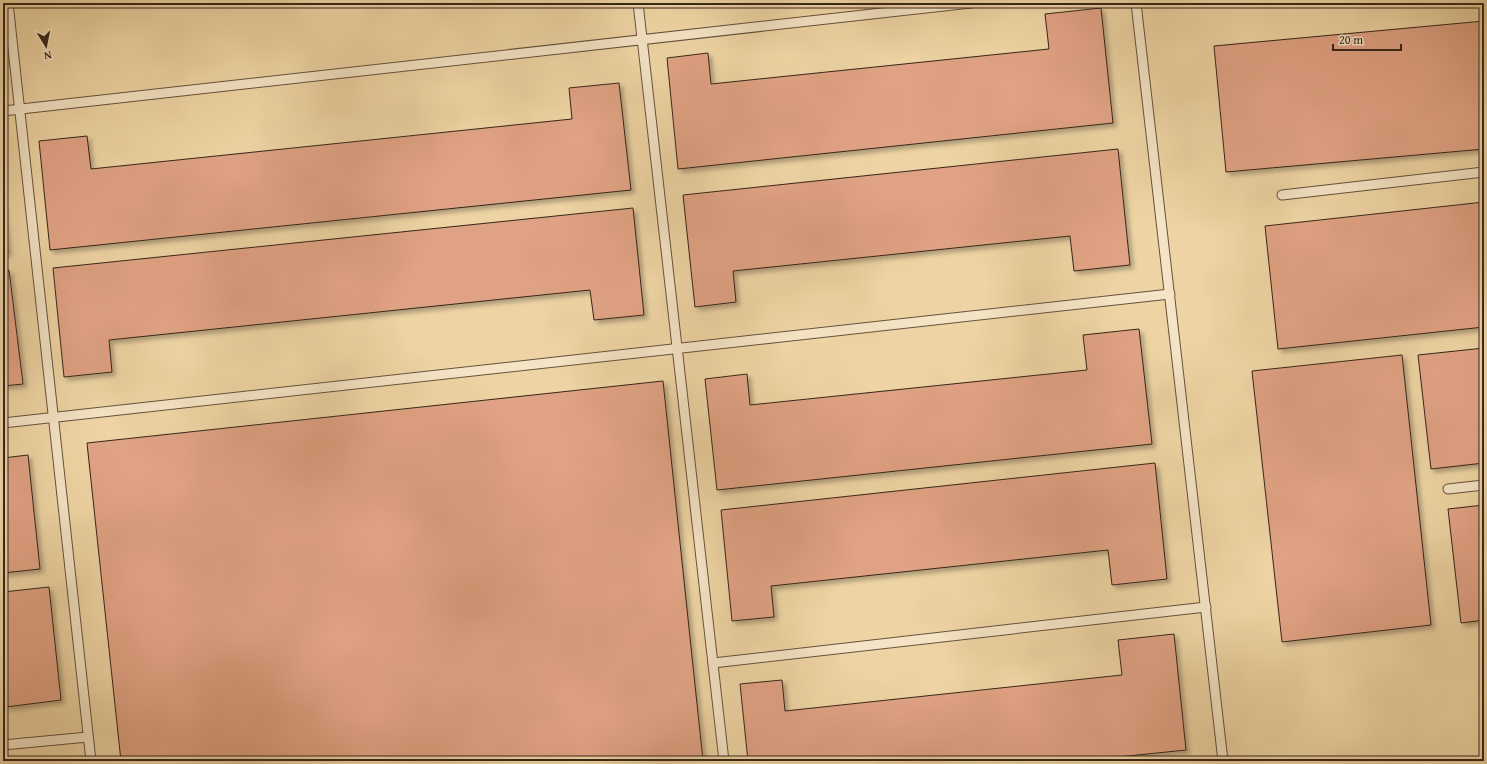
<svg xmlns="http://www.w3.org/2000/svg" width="1487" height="764" font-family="'Gentium Book Plus',serif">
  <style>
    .building { fill: #e0a284; stroke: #37261a; filter: url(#shadow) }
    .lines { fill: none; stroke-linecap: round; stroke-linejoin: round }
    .lane-casing { stroke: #65523c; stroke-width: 11 }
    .lane { stroke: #f4e3c4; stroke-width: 9 }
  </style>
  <defs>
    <filter id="shadow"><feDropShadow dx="3.5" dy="3.5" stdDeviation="2" flood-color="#0004"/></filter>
  </defs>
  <rect width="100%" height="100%" fill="#eed4a4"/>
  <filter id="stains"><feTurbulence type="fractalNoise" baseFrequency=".005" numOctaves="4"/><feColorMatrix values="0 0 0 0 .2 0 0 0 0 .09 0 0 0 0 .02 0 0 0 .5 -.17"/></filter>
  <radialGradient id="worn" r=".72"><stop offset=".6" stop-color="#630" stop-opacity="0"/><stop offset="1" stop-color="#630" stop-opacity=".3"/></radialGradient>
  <!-- building -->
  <g class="building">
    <path d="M1101 8 1113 123 678 169 667 58 708 53 711 84 1049 49 1045 14Z"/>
    <path d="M1484 21V149L1226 172 1214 46Z"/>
    <path d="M619 83 631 190 50 250 39 141 87 136 91 169 572 119 569 88Z"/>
    <path d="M1118 149 1130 265 1074 271 1070 236 733 271 736 302 695 307 683 195Z"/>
    <path d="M1484 202V327L1278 349 1265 226Z"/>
    <path d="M3 205 8 253 3 254Z"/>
    <path d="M633 208 644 315 594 320 590 290 109 340 112 372 64 377 53 268Z"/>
    <path d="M9 270 23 384 3 386V271Z"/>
    <path d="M1139 329 1152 444 717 490 705 379 747 374 750 405 1087 370 1083 335Z"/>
    <path d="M1484 348V463L1431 469 1418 355Z"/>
    <path d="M1402 355 1431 625 1282 642 1252 371Z"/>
    <path d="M663 381 703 761H121L87 443Z"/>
    <path d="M28 455 40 569 3 573V458Z"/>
    <path d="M1155 463 1167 579 1112 585 1108 550 771 586 774 617 732 621 721 510Z"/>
    <path d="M1484 505V620L1461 623 1448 509Z"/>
    <path d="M49 587 61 700 6 707 3 678V592Z"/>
    <path d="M1174 634 1186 750 1079 761H748L740 684 782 680 785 711 1122 675 1118 640Z"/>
  </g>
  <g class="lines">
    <!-- lane casing -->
    <g class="lane-casing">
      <g id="lane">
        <path d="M8 3 91 761"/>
        <path d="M638 3 724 761"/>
        <path d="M1136 3 1223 761"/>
        <path d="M3 111 971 3"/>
        <path d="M1282 195 1484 172"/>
        <path d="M3 423 1170 294"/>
        <path d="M1448 489 1484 485"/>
        <path d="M713 663 1206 607"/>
        <path d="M3 745 88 737"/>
      </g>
    </g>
    <!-- lane -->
    <use href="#lane" class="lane"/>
  </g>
  <!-- margin -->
  <rect width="1487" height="764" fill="none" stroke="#eed4a4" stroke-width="16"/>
  <rect x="4" y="4" width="1479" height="756" fill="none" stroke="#37261a" stroke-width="2"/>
  <rect x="8" y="8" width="1471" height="748" fill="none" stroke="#37261a"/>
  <!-- north arrow -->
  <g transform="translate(46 46) rotate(170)" stroke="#f4e3c4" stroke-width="3" paint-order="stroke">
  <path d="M0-3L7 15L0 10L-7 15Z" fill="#37261a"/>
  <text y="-6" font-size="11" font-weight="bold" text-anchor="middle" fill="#37261a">N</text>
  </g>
  <!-- scale -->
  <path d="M1333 44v6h68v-6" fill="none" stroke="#37261a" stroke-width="2"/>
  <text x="1339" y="44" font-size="12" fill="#37261a" stroke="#f4e3c4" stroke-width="3" paint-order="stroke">20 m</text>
  <rect width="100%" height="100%" filter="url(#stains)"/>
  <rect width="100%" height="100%" fill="url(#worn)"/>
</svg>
